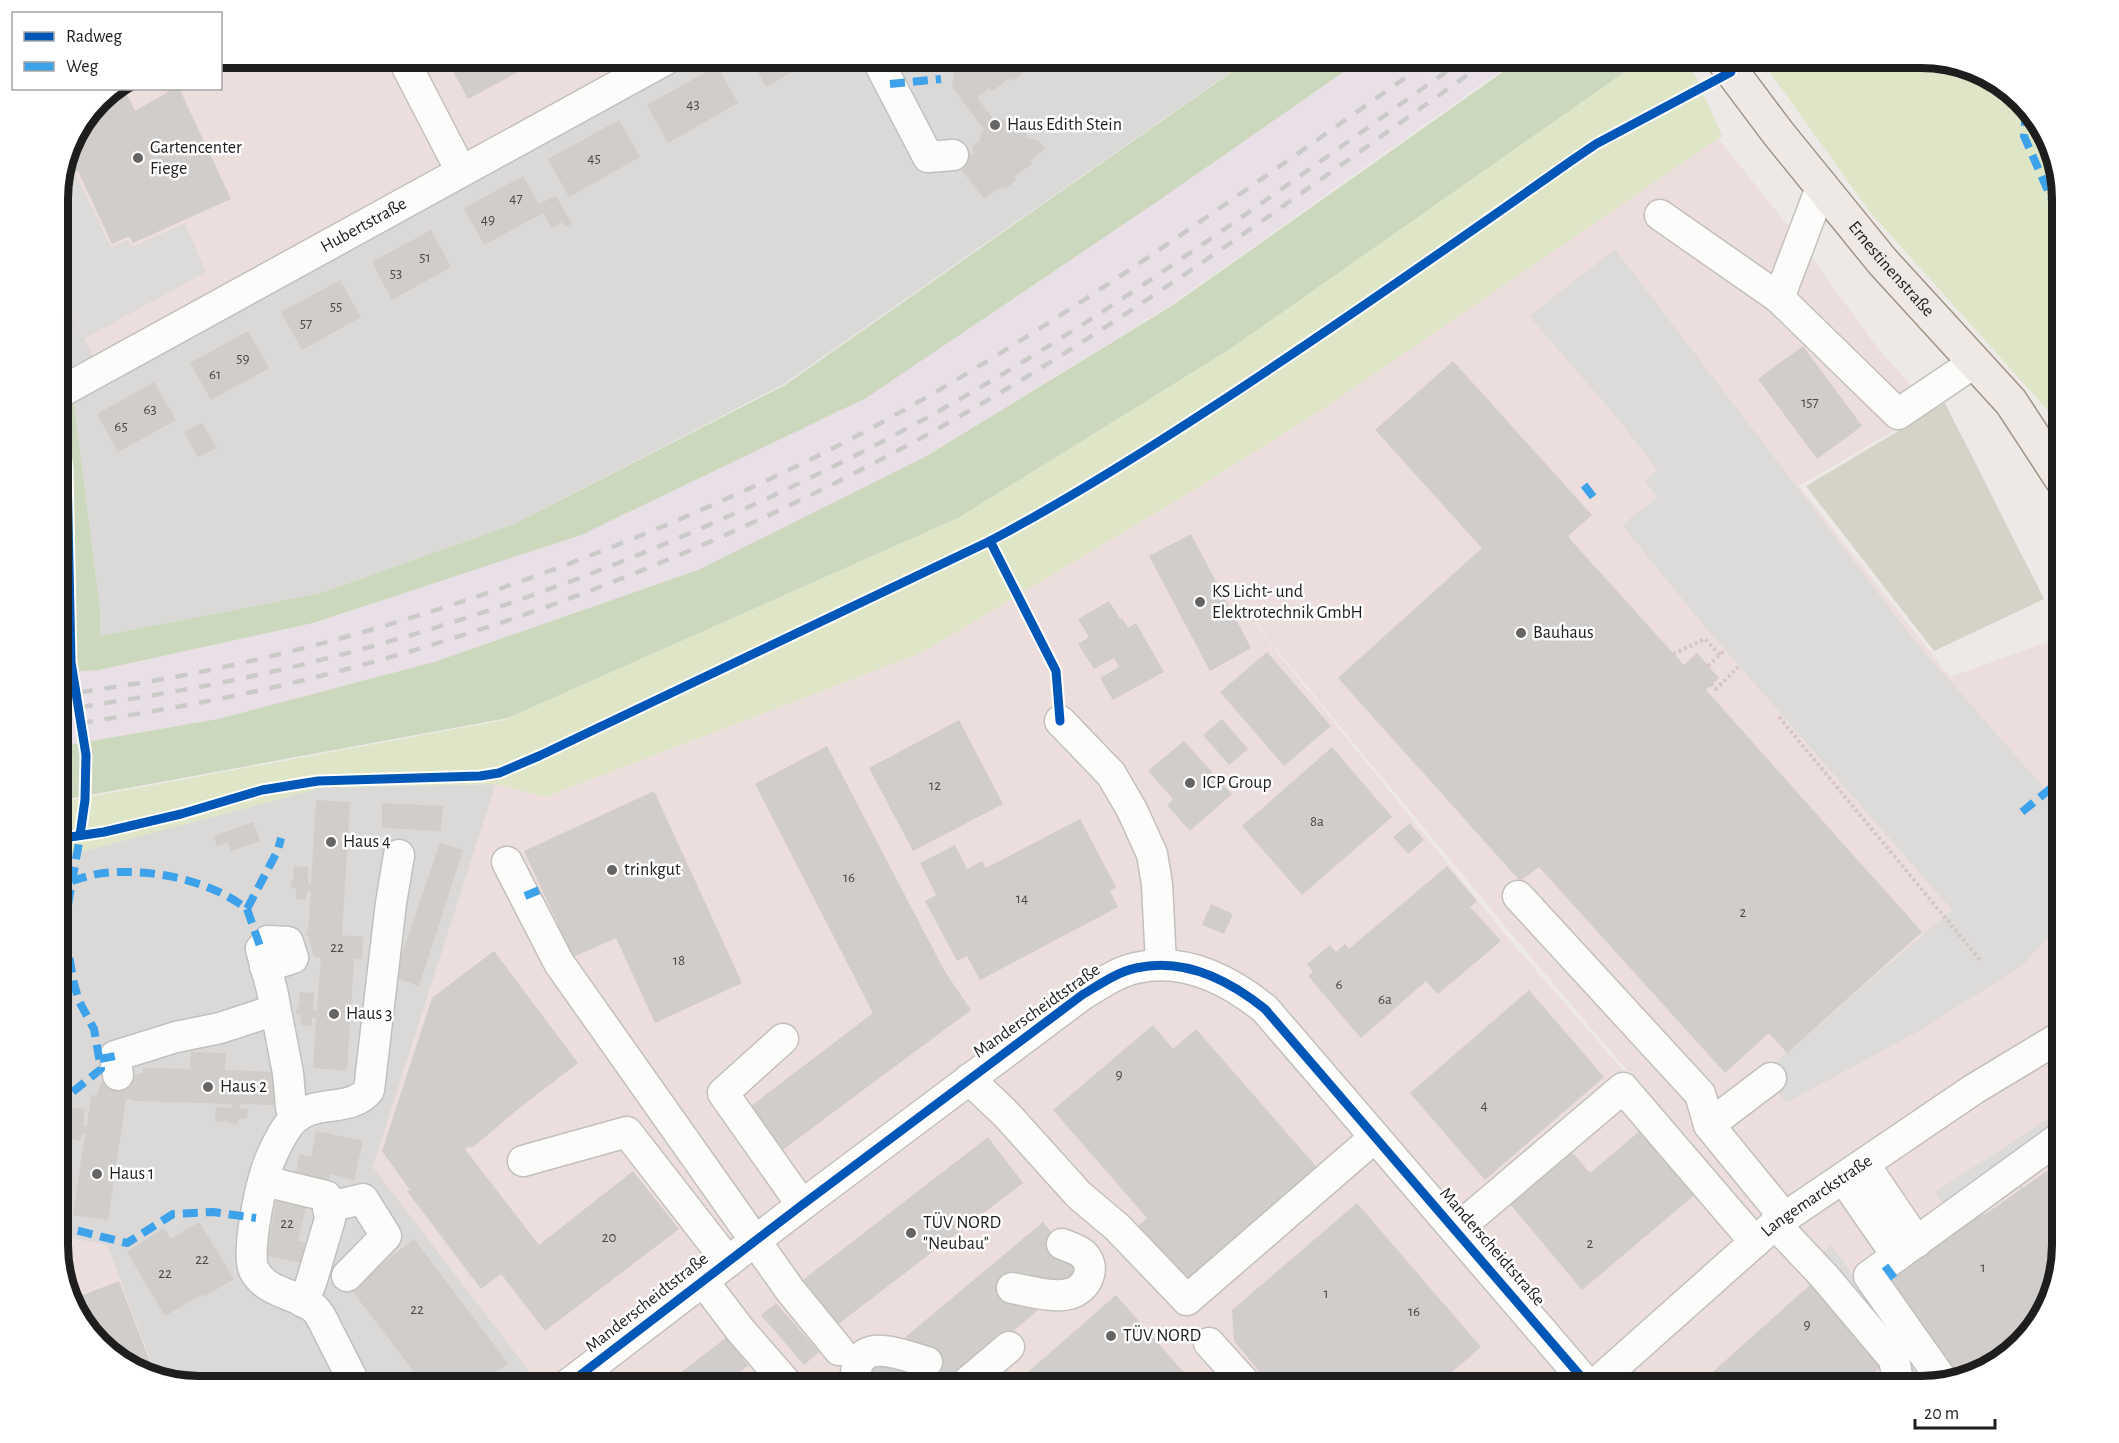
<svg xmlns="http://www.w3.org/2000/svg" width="2119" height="1443" font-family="'Alegreya Sans',sans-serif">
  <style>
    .residential { fill: #dbd9d8 }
    .commercial { fill: #eddede }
    .industrial { fill: #e9dfe6 }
    .construction { fill: #d5d2c8 }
    .grass { fill: #dee6c7 }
    .forest { fill: #ccd8bd }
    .parking { fill: #dcdbda }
    .building { fill: #d0cdcb }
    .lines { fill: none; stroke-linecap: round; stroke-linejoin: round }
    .minor-casing { stroke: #c2c0bf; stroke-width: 33 }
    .major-casing { stroke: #a09285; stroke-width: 36 }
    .path { stroke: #d5c7c8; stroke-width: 4; stroke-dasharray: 3 3; stroke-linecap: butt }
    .minor { stroke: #fcfcfb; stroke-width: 30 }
    .major { stroke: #efe9e5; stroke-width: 33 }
    .rail { stroke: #cacac9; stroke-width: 4.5; stroke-dasharray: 12 12; stroke-linecap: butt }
    .quiet { stroke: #3da2ea; stroke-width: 8; stroke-dasharray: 15 8; stroke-linecap: butt }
    .cycleway-casing { stroke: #fff; stroke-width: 13 }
    .cycleway { stroke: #0057b8; stroke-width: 9 }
    .poi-dot { fill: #666564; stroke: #fff; stroke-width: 2 }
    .labels { text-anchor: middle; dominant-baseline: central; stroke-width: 5; stroke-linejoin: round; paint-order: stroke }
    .number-label { font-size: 15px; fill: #4a4a49 }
    .poi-label { font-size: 18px; fill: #1e1e1e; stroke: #fff; text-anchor: start }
    .street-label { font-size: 18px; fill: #1e1e1e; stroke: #fff }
    .rim { fill: none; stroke: #1e1e1e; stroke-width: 8 }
  </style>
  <rect width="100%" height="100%" fill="#ece9e6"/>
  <!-- residential -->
  <g class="residential">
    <path d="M675 57H1252L784 384 514 524 321 593 100 636V609L72 388Z"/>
    <path d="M57 290 100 368 57 392Z"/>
    <path d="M496 784 373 1167 541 1386H198L155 1373 107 1245 57 1236V858L321 788Z"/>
  </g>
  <!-- commercial -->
  <g class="commercial">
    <path d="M221 57H665L100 368 57 290V189L68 144 99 98 113 89 220 88Z"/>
    <path d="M1705 122 1790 228 1877 347 1932 409 1799 486 1950 677 2053 640 2062 664V1245L2038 1323 1984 1371 1921 1386H1596L1766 1234 1514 937 1266 637 1227 570 1264 636 1509 939 1762 1231 1590 1386H541L373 1167 496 784 545 797 921 653 1184 496 1323 409Z"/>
    <path d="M57 1236 107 1245 155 1373 120 1362 76 1315 57 1254Z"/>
  </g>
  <!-- industrial -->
  <path class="industrial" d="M1362 57H1520L1169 306 925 457 698 570 434 662 218 719 57 747V673L100 670 313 623 581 535Z"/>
  <!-- construction -->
  <path class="construction" d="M1945 403 2044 599 1934 651 1806 486Z"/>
  <!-- grass -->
  <g class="grass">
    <path d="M1646 57H1687L1722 136 1323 409 1184 496 921 653 545 797 496 784 321 788 57 858V803L504 720 958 518 1230 349Z"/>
    <path d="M1759 57H1921L1999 81 2047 135 2062 198V426L1870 212Z"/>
  </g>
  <!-- forest -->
  <g class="forest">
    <path d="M1253 57H1365L1155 203 866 398 581 535 313 623 99 670 57 673V396L72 388 100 609V636L321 593 514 524 785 385Z"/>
    <path d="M1524 57H1646L1230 349 958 518 508 718 57 801V747L218 719 434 662 698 570 925 457 1173 305Z"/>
  </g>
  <!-- parking -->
  <g class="parking">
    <path d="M76 175 111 247 127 240 132 247 185 223 206 272 84 339 57 289V189L59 184Z"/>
    <path d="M1615 249 1914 640 2062 808V922L2023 965 1919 1031 1786 1103 1764 1072 1952 910 1700 621 1622 525 1657 497 1645 481 1657 470 1619 420 1529 316Z"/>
    <path d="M2053 1115 2062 1129 1945 1207 1935 1192Z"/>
    <path d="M1832 1245 1928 1384 1921 1386H1864L1891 1362 1808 1265Z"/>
  </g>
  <!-- building -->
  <g class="building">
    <path d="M445 57H512L520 71 468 99Z"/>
    <path d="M750 57H819L766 87Z"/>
    <path d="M944 57H1038L1022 69 1024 72 1013 81 1010 78 992 91 989 88 977 98 995 121 999 118 1007 122 1013 129H1023L1029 139 1038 140 1045 149 1030 161 1032 164 1014 177 1016 180 1005 189 1002 186 984 199 962 171 963 160 973 153V145L980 140 981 132 984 130 952 87 954 70Z"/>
    <path d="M1122 57H1136L1127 64Z"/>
    <path d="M717 66 738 103 668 143 647 105Z"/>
    <path d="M113 88H124L135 111 175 88H179L231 199 133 243 129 236 112 244 78 171 60 180 68 144 99 98Z"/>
    <path d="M619 120 640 157 569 197 548 159Z"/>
    <path d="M523 176 539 204 556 196 572 224 565 227 562 222 552 228 543 213 484 245 464 208Z"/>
    <path d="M431 230 451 267 392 300 372 262Z"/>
    <path d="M340 280 361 317 302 350 281 312Z"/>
    <path d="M248 331 269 368 211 400 190 363Z"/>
    <path d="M1803 346 1862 426 1817 459 1758 379Z"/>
    <path d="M1453 361 1592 515 1569 535V538L1683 664H1685L1697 653 1719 678 1706 690 1922 932 1787 1053 1769 1033 1725 1073 1539 867 1520 881 1338 678 1482 548 1375 430Z"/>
    <path d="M154 382 176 420 118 452 97 414Z"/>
    <path d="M202 423 217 448 198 457 184 432Z"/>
    <path d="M1191 534 1251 648 1210 671 1149 556Z"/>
    <path d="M1109 601 1120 619 1122 618 1128 628 1136 623 1164 672 1113 700 1100 678 1119 667 1114 658 1094 669 1078 644 1089 637 1078 619Z"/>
    <path d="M1267 652 1331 726 1284 766 1220 692Z"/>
    <path d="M1222 719 1248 749 1229 765 1203 735Z"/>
    <path d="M959 720 1003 804 913 851 869 768Z"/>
    <path d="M1184 741 1232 794 1190 831 1167 805 1173 799 1148 771Z"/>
    <path d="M827 746 944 970 971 1010 780 1152 747 1109 873 1013 755 784Z"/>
    <path d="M1332 747 1392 817 1302 895 1242 826Z"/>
    <path d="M654 791 742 983 655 1023 616 938 573 957 524 851Z"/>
    <path d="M316 800 350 802 342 935 363 937 362 959H354L347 1071 313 1068 316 1019 312 1018V1026L301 1025V1015L295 1014 300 1001 299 992 314 993 313 1010H317L321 957H314L308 935H306V932H308L311 891H307L306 900 296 899V889L290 887 294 875V866L308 867V883H311Z"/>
    <path d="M382 803 443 806 441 831 382 828Z"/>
    <path d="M1080 819 1116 887 1110 891 1118 907 980 980 967 956 957 961 925 901 936 895 920 863 955 845 967 869 982 861 986 868Z"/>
    <path d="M253 822 260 841 231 851 228 842 217 846 214 836Z"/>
    <path d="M1410 823 1424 840 1408 854 1393 837Z"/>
    <path d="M440 843 463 850 419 986 394 977Z"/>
    <path d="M1447 866 1477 901 1470 907 1501 941 1438 994 1426 981 1361 1038 1308 976 1313 972 1307 964 1330 945 1336 952 1345 944 1349 949Z"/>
    <path d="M1211 904 1233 914 1224 934 1202 925Z"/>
    <path d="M494 951 578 1063 517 1110 472 1148 470 1146 465 1149 539 1245 633 1171 679 1229 545 1331 501 1274 481 1289 407 1191 410 1190 382 1151 432 998Z"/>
    <path d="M1529 990 1604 1077 1485 1180 1410 1093Z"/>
    <path d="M1153 1025 1173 1049 1196 1029 1321 1172 1190 1286 1138 1226 1147 1218 1053 1110Z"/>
    <path d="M191 1052 226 1053 225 1070 275 1072 274 1105 240 1104V1108L248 1109 247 1118 238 1120 237 1125 224 1121 215 1122 216 1107 231 1108 232 1104 135 1101 126 1099 108 1220 73 1215 85 1134 82 1133 80 1141 70 1139 71 1130 65 1128 71 1116 70 1107 85 1109 83 1125 87 1126 91 1095 97 1096 100 1083 143 1073V1068L190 1069Z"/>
    <path d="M1648 1124 1703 1188 1582 1290 1504 1197 1566 1145 1590 1173Z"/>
    <path d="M316 1131 363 1141 354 1180 330 1174 328 1185 295 1178 300 1154 311 1157Z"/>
    <path d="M988 1137 1023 1183 833 1328 799 1283Z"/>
    <path d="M2062 1160V1245L2038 1323 1984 1371 1952 1379 1871 1266 1971 1196 1984 1215 2021 1189 2020 1184 2023 1188Z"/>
    <path d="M277 1197 307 1204 298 1241 306 1242 303 1263 266 1256Z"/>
    <path d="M1357 1203 1481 1347 1436 1386H1271L1234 1341 1232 1310Z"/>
    <path d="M199 1222 234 1279 204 1297 202 1294 165 1316 127 1252 164 1228 171 1239Z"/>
    <path d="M1043 1222 1078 1265 1073 1280 949 1386H869L865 1371Z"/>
    <path d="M414 1239 508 1363 478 1386H420L417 1382 420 1380 350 1288Z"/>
    <path d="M119 1281 154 1372 120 1362 91 1331 78 1297Z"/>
    <path d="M1811 1284 1883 1365 1859 1386H1697Z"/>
    <path d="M1116 1295 1187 1376 1174 1386H1012Z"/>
    <path d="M776 1303 819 1352 804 1365 761 1315Z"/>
    <path d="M727 1337 748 1366 722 1386H663Z"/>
  </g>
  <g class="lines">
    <!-- minor casing -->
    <g class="minor-casing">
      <g id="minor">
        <path d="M402 57 461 171"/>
        <path d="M876 57 928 157 953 155"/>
        <path d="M1660 215 1779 298 1898 414 1975 362"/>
        <path d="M1779 298 1822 185"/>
        <path id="s1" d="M57 394 670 57"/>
        <path d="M1060 721 1111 774 1132 810 1152 854 1157 884 1161 964"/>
        <path d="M507 862 559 963 790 1290 839 1350"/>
        <path d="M1518 896 1700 1094 1709 1125"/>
        <path d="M265 967 293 958 288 942 268 941 261 949 272 990 288 1073 291 1108 297 1117"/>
        <path d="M783 1039 723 1093 802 1205"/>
        <path d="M118 1075 115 1056 176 1037 220 1028 275 1010"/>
        <path d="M1771 1078 1709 1125 1785 1218"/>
        <path d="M969 1079 1006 1114 1079 1195 1117 1227 1187 1300 1375 1137"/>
        <path d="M523 1161 627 1132 728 1262"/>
        <path d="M1864 1164 1917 1242"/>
        <path d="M1843 1178 1897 1256"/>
        <path d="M264 1181 326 1196 330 1219 311 1283 303 1302"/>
        <path d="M328 1207 363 1199 386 1236 347 1276"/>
        <path d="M1775 1224 1824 1276 1894 1359 1899 1386"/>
        <path d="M1456 1230 1623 1088 1755 1242"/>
        <path d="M703 1281 741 1331 789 1386"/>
        <path d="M1012 1288C1030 1291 1051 1298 1069 1294 1086 1290 1098 1268 1083 1254 1077 1249 1069 1247 1062 1244"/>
        <path d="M1209 1343 1248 1386"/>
        <path d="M1943 1381 1869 1276 2062 1136"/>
        <path d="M356 1386C347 1368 338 1351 329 1333 325 1325 321 1315 315 1309 297 1293 266 1294 254 1270 246 1253 260 1190 266 1171 270 1157 284 1128 294 1119 315 1099 351 1113 369 1090L391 903 399 855"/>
        <path d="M566 1386 802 1205 1082 995C1099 985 1117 972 1136 968 1184 957 1229 980 1265 1009L1589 1386"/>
        <path d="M858 1386C855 1378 855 1371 858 1363 869 1339 908 1357 927 1362"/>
        <path d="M963 1386 1009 1347"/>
        <path id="s2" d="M1593 1386 1775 1224 1974 1089 2062 1036"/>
      </g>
    </g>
    <!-- major casing -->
    <g class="major-casing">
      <g id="major">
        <path id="s3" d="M1721 57 1778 133 1882 261 2011 402 2062 480"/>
      </g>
    </g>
    <!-- path -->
    <g class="path">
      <path d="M1673 654 1705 639 1720 655"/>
      <path d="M1708 666 1724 651"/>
      <path d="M1711 684 1716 689 1738 667"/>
      <path d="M1779 717 1981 961"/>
    </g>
    <!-- minor -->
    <use href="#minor" class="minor"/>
    <!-- major -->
    <use href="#major" class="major"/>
    <!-- rail -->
    <g class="rail">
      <path d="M57 696C93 690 129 685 164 679 326 649 484 599 637 537 715 505 793 470 868 430 1067 322 1250 186 1435 57"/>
      <path d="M57 711C130 699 203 688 275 671 488 622 694 540 887 439 1092 332 1278 190 1467 57"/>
      <path d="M57 727C132 715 206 703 279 686 493 636 702 555 895 452 1106 340 1298 194 1493 57"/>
    </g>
    <!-- quiet -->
    <g class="quiet">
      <path d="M890 84 941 79"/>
      <path d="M2026 111 2024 136 2062 223"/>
      <path d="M1584 485 1598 503"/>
      <path d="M2022 812 2062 779"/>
      <path d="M72 881C82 878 93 874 104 873 150 868 210 880 247 909L278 850 281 838"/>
      <path d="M525 896 542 889"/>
      <path d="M247 909 261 949"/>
      <path d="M100 1059 115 1056"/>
      <path d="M57 1158 69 1095 101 1069 94 1029 79 1001 74 984 65 932 66 916 81 831"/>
      <path d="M57 1222 63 1227 127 1243 173 1214 213 1212 256 1218"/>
      <path d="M1885 1266 1894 1278"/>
    </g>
    <!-- cycleway casing -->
    <g class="cycleway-casing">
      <g id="cycleway">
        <path d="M57 432 65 453 67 469 71 662 86 755 85 800 80 835"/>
        <path d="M990 541 1056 671 1060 721"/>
        <path d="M57 839 104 832 181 814 262 790 318 781 480 776 499 773 539 756 990 541C1066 501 1139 455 1211 408 1333 328 1452 245 1571 161L1596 144 1731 72"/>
        <path d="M566 1386 802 1205 1082 995C1099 985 1117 972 1136 968 1184 957 1229 980 1265 1009L1589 1386"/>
      </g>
    </g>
    <!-- cycleway -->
    <use href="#cycleway" class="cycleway"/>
  </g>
  <!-- markers -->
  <g class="poi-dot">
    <circle cx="995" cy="125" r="6"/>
    <circle cx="138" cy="158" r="6"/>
    <circle cx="1200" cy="602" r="6"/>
    <circle cx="1521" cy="633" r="6"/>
    <circle cx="1190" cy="783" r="6"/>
    <circle cx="331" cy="842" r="6"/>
    <circle cx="612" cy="870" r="6"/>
    <circle cx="334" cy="1014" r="6"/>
    <circle cx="208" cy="1087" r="6"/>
    <circle cx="97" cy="1174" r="6"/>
    <circle cx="911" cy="1233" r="6"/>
    <circle cx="1111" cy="1336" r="6"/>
  </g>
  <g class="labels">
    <!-- number labels -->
    <g class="number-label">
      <text x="693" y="104">43</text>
      <text x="594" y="158">45</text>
      <text x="516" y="198">47</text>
      <text x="488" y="219">49</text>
      <text x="425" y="257">51</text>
      <text x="396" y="273">53</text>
      <text x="336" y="306">55</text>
      <text x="306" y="323">57</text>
      <text x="243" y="358">59</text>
      <text x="215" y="374">61</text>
      <text x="1810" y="402">157</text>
      <text x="150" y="409">63</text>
      <text x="121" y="426">65</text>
      <text x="935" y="785">12</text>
      <text x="1317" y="821">8a</text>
      <text x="849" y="877">16</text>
      <text x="1022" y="898">14</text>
      <text x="1743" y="912">2</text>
      <text x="337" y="947">22</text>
      <text x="679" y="960">18</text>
      <text x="1339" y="984">6</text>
      <text x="1385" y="999">6a</text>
      <text x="1119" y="1074">9</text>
      <text x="1484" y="1105">4</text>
      <text x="287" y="1223">22</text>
      <text x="609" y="1237">20</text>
      <text x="1590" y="1243">2</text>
      <text x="202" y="1259">22</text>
      <text x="1983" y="1267">1</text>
      <text x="165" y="1273">22</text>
      <text x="1326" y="1293">1</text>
      <text x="417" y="1309">22</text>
      <text x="1414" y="1311">16</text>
      <text x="1807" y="1324">9</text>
    </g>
    <!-- poi labels -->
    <g class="poi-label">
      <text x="1007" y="125">Haus Edith Stein</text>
      <text x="150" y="148">Gartencenter<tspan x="150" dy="21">Fiege</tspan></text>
      <text x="1212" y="592">KS Licht- und<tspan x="1212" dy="21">Elektrotechnik GmbH</tspan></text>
      <text x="1533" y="633">Bauhaus</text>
      <text x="1202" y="783">ICP Group</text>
      <text x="343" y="842">Haus 4</text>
      <text x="624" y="870">trinkgut</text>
      <text x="346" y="1014">Haus 3</text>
      <text x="220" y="1087">Haus 2</text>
      <text x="109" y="1174">Haus 1</text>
      <text x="923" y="1223">TÜV NORD<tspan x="923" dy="21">"Neubau"</tspan></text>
      <text x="1123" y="1336">TÜV NORD</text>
    </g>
    <!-- street labels -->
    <g class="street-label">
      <text stroke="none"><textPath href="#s1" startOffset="350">Hubertstraße</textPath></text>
      <text stroke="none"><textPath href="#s3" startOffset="272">Ernestinenstraße</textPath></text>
      <text transform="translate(1037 1011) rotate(-35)">Manderscheidtstraße</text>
      <text stroke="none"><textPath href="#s2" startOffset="294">Langemarckstraße</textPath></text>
      <text transform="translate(1492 1247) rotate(49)">Manderscheidtstraße</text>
      <text transform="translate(647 1303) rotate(-38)">Manderscheidtstraße</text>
    </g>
  </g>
  <!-- crop -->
  <path d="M0 0H2119V1443H0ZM199 68H1921A131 131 0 0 1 2052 199V1245A131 131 0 0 1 1921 1376H199A131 131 0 0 1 68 1245V199A131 131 0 0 1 199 68Z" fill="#fff" fill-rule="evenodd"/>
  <path class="rim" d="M199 68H1921A131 131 0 0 1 2052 199V1245A131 131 0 0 1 1921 1376H199A131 131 0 0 1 68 1245V199A131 131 0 0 1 199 68Z"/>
  <!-- legend -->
  <rect x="12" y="12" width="210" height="78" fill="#ffffff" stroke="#a5a5a5" stroke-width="1.5"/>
  <rect x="24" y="32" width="30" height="9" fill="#0057b8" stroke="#a5a5a5" stroke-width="1.5"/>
  <text x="66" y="42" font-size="18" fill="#1e1e1e">Radweg</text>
  <rect x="24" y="62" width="30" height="9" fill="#3da2ea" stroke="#a5a5a5" stroke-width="1.5"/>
  <text x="66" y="72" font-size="18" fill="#1e1e1e">Weg</text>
  <!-- scale -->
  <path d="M1915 1419v9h80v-9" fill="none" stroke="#1e1e1e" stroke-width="3"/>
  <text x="1924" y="1419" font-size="18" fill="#1e1e1e" stroke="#ffffff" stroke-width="4.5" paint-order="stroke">20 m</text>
</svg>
